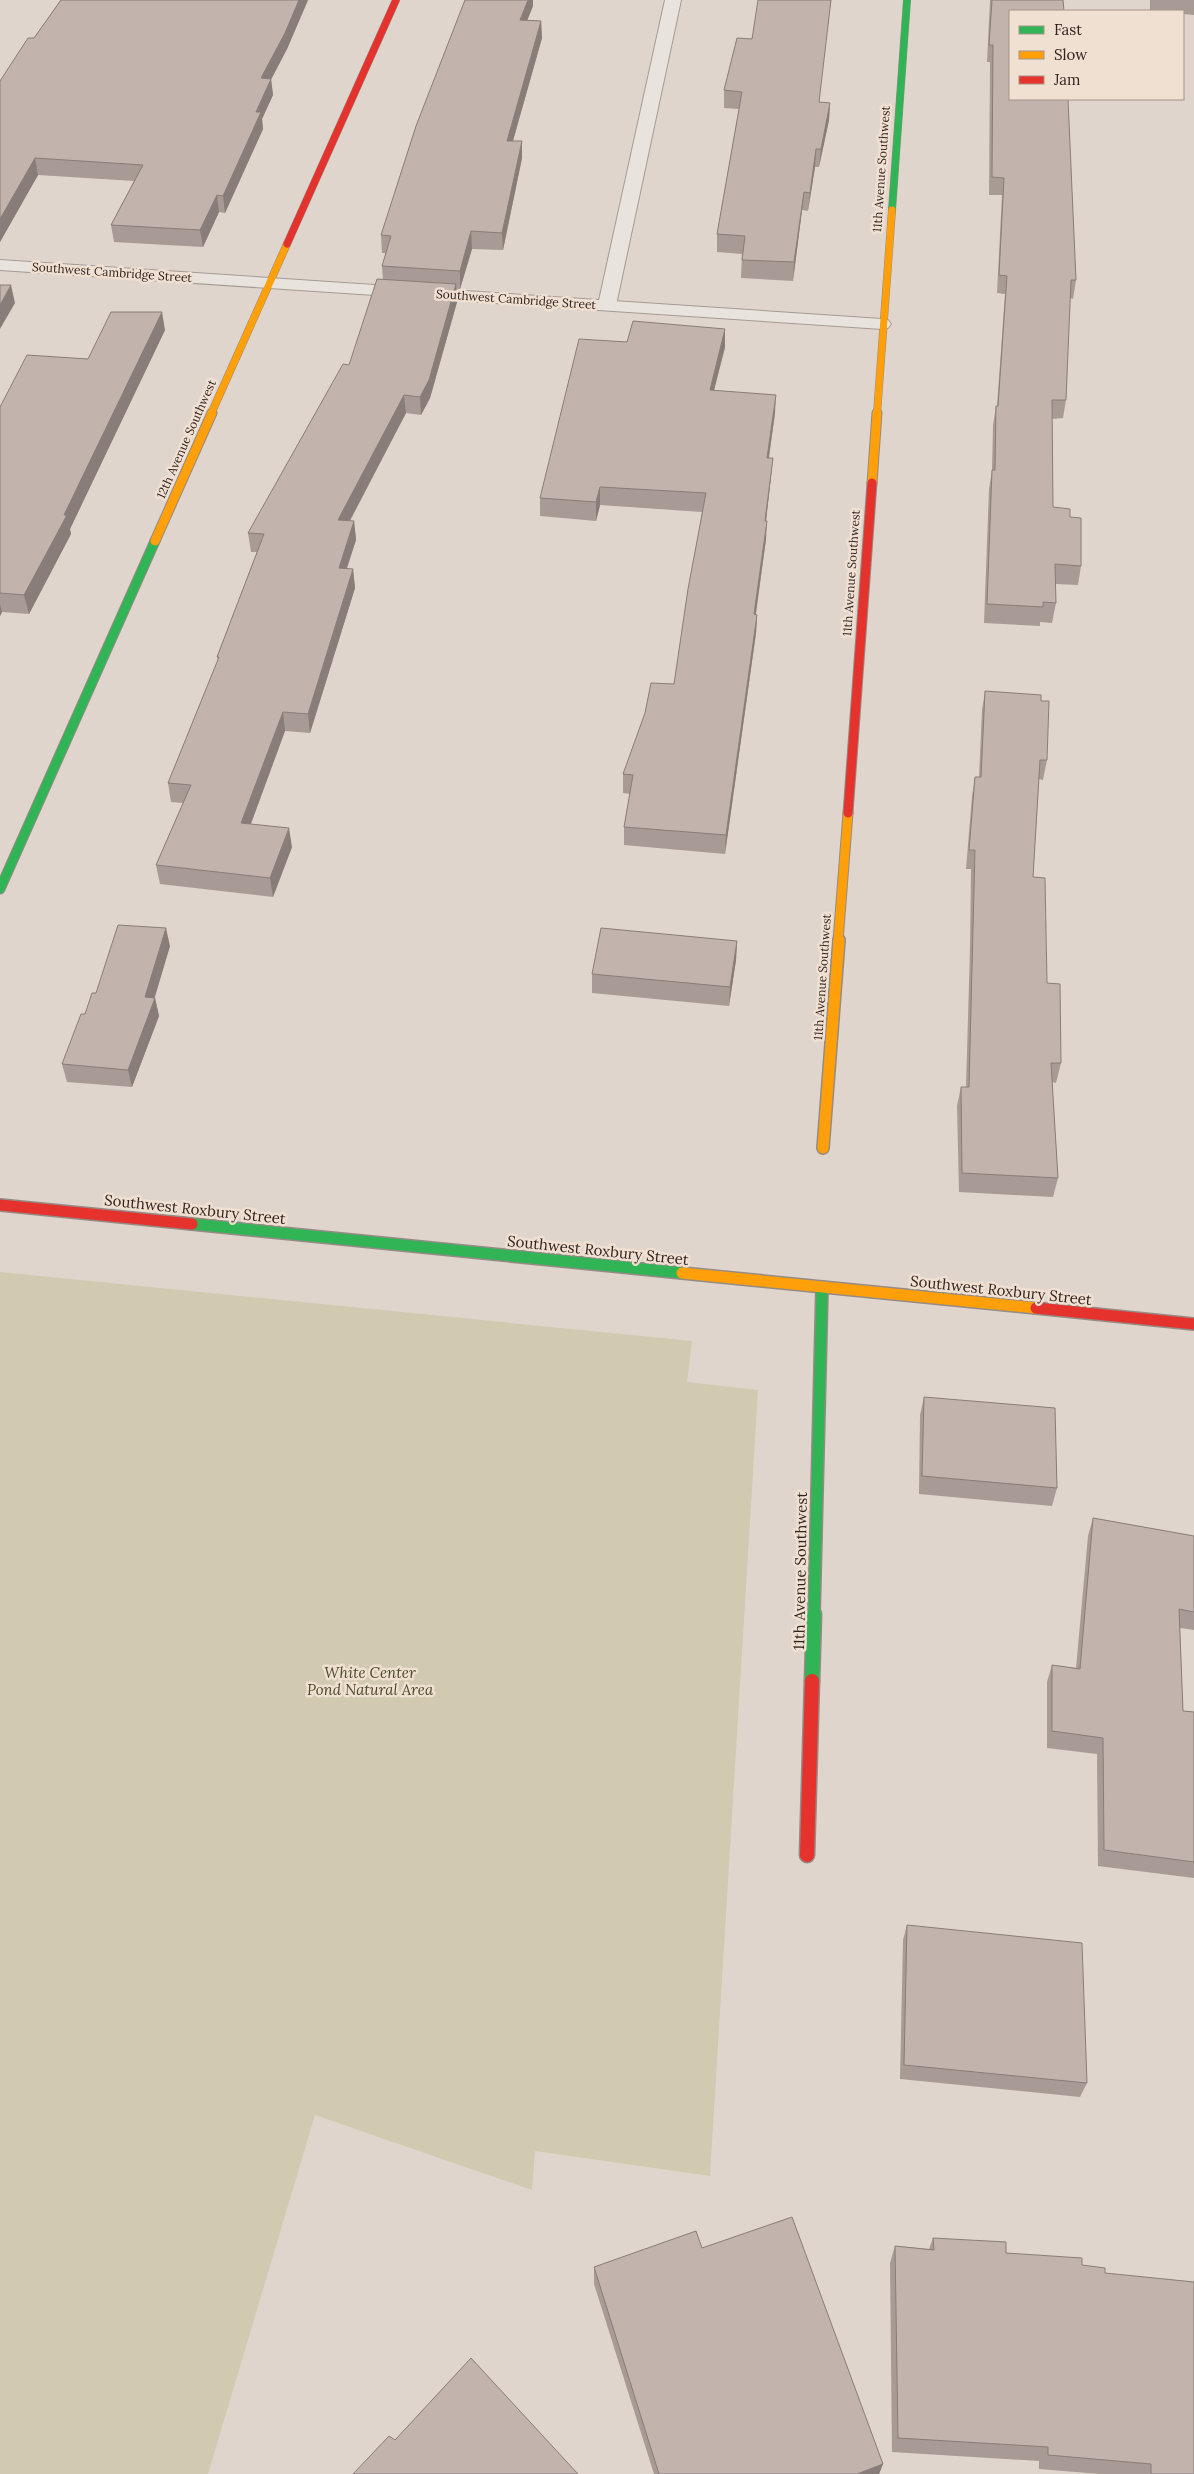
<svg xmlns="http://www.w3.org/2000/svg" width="1194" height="2474" font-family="Lora,serif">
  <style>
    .green { fill: #d1c9b0 }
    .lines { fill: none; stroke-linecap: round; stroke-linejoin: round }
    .lane-casing { stroke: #a59b95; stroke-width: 2 }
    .street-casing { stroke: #a59b95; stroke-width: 2 }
    .fast-far3-casing { stroke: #958b85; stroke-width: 8 }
    .fast-far2-casing { stroke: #958b85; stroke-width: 11 }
    .fast-far1-casing { stroke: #958b85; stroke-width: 14 }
    .fast-casing { stroke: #958b85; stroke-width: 17 }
    .slow-far2-casing { stroke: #958b85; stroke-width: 8 }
    .slow-far1-casing { stroke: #958b85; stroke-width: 11 }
    .slow-casing { stroke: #958b85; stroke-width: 14 }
    .jam-far3-casing { stroke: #958b85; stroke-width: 8 }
    .jam-far2-casing { stroke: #958b85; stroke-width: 11 }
    .jam-far1-casing { stroke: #958b85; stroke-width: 14 }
    .jam-casing { stroke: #958b85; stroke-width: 17 }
    .lane { fill: #e8e3dd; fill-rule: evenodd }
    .street { fill: #e8e3dd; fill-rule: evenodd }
    .fast-far3 { stroke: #30b455; stroke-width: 7 }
    .fast-far2 { stroke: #30b455; stroke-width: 9 }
    .fast-far1 { stroke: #30b455; stroke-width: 11 }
    .fast { stroke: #30b455; stroke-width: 14 }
    .slow-far2 { stroke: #ff9f0a; stroke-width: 7 }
    .slow-far1 { stroke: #ff9f0a; stroke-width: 9 }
    .slow { stroke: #ff9f0a; stroke-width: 11 }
    .jam-far3 { stroke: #e5322d; stroke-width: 7 }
    .jam-far2 { stroke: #e5322d; stroke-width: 9 }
    .jam-far1 { stroke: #e5322d; stroke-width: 11 }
    .jam { stroke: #e5322d; stroke-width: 14 }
    .wall { fill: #a89a95 }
    .shaded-wall { fill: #887d79 }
    .building { fill: #c3b3ad; stroke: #887d79 }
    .labels { text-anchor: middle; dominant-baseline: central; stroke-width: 5; stroke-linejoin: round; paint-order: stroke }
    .far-street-label { font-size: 12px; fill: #32231f; stroke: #f0e0d2 }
    .street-label { font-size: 15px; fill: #32231f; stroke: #f0e0d2 }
    .park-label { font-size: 15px; font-style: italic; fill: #4b4b28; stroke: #f0e0d2 }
  </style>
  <rect width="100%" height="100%" fill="#e0d5cc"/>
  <!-- green -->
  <path class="green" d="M0 1272 692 1341 687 1382 758 1390 710 2176 535 2151 532 2190 315 2115 208 2474H0Z"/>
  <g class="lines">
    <!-- lane casing -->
    <g class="lane-casing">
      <path id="lane" d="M665 0H681L616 305 613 309H601L598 305Z"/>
    </g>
    <!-- street casing -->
    <g class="street-casing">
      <path id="street" d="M0 260 882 319 888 320 891 324 888 328 882 329 0 270Z"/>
    </g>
    <!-- fast-far3 casing -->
    <g class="fast-far3-casing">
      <path id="fast-far3" d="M892 210 907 0"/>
    </g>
    <!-- fast-far2 casing -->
    <g class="fast-far2-casing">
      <path id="fast-far2" d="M0 889 155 541"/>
    </g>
    <!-- fast-far1 casing -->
    <g class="fast-far1-casing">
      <g id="fast-far1">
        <path d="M192 1224 682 1273"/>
        <path d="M814 1615 822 1287"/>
      </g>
    </g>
    <!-- fast casing -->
    <g class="fast-casing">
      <path id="fast" d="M812 1681 814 1614"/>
    </g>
    <!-- slow-far2 casing -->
    <g class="slow-far2-casing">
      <g id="slow-far2">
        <path d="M211 414 287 244"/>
        <path d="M877 414 892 210"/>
      </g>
    </g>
    <!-- slow-far1 casing -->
    <g class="slow-far1-casing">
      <g id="slow-far1">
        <path d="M872 483 877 413"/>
        <path d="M155 541 212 413"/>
        <path d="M838 941 848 813"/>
      </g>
    </g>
    <!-- slow casing -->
    <g class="slow-casing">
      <g id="slow">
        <path d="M823 1148 839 940"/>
        <path d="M682 1273 1036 1308"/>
      </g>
    </g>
    <!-- jam-far3 casing -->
    <g class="jam-far3-casing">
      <path id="jam-far3" d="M287 244 396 0"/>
    </g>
    <!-- jam-far2 casing -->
    <g class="jam-far2-casing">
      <path id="jam-far2" d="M848 813 872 483"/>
    </g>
    <!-- jam-far1 casing -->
    <g class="jam-far1-casing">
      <g id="jam-far1">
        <path d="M0 1205 192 1224"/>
        <path d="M1036 1308 1194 1324"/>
      </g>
    </g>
    <!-- jam casing -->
    <g class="jam-casing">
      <path id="jam" d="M807 1855 812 1681"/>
    </g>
    <!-- lane -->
    <use href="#lane" class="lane"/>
    <!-- street -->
    <use href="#street" class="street"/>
    <!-- fast-far3 -->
    <use href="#fast-far3" class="fast-far3"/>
    <!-- fast-far2 -->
    <use href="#fast-far2" class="fast-far2"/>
    <!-- fast-far1 -->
    <use href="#fast-far1" class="fast-far1"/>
    <!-- fast -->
    <use href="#fast" class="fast"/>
    <!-- slow-far2 -->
    <use href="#slow-far2" class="slow-far2"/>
    <!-- slow-far1 -->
    <use href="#slow-far1" class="slow-far1"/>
    <!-- slow -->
    <use href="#slow" class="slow"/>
    <!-- jam-far3 -->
    <use href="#jam-far3" class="jam-far3"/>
    <!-- jam-far2 -->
    <use href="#jam-far2" class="jam-far2"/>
    <!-- jam-far1 -->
    <use href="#jam-far1" class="jam-far1"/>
    <!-- jam -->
    <use href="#jam" class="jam"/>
  </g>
  <!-- wall -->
  <g class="wall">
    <path d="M61 0H308L287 49 271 79 273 95 262 119 263 129 225 213 219 212 203 247 114 242 111 225 134 181 38 175 0 242V81L34 38Z"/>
    <path d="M990 0H1063L1076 280 1073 299 1070 298 1066 400 1063 418 1052 419 1053 507 1070 517 1081 566 1078 585 1055 584 1056 603 1052 623 1040 622V626L984 623 989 489 992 470 993 425 996 406H997L1005 294 997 293 1002 195H989L990 62H987Z"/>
    <path d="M1150 0H1194V15L1183 14V11H1150Z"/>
    <path d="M533 6 527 20 541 21 542 38 513 141H522V158L503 250 472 249 460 289H456L457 302 430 398 421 415 406 413 350 521H354L356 540 347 569H353L355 588 310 733 285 731 251 824 292 847 273 897 160 884 156 865 183 803 171 802 168 783 218 660 217 657 257 552H251L248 533 349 365 383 279 382 266 386 253H382L381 235Z"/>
    <path d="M737 38 820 102 830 103 829 120 819 167H815L808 211 802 210 793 281 741 278 742 254 717 252V234L739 109 724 108V90Z"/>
    <path d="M165 330 70 529 71 534 29 614 2 612 0 616V407L88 359Z"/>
    <path d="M627 342 725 347 714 391 775 413 769 458H773L766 521V539L756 614 757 615 756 633 725 854 624 845V827L630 794 623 793V774L674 684 702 512 600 505 596 521 540 516V498Z"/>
    <path d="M985 691 1041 701 1047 760 1043 780 1039 779 1033 877 1047 983 1061 1063 1056 1083 1052 1082 1058 1178 1053 1197 959 1192 957 1106 961 1087H966L970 947 971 869H966L972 796 975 777H979L982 710Z"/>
    <path d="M737 941 736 960 729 1006 592 993V974Z"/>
    <path d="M170 946 154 998H155L159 1016 132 1087 67 1082 62 1064 85 1014 96 993Z"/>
    <path d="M924 1397 1057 1488 1052 1506 919 1494 920 1415Z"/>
    <path d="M1093 1518 1194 1536V1630L1180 1628 1183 1711 1194 1712V1878L1098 1866 1097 1754 1047 1748V1682L1052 1665 1076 1668 1088 1536Z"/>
    <path d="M907 1925 1087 2083 1080 2097 900 2079 903 1940Z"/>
    <path d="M933 2238 1006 2253 1082 2265 1105 2273 1194 2474H1100L1039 2469V2461L892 2452 890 2263 895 2246 929 2249Z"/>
    <path d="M702 2248 883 2464 879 2474H654L594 2284V2267Z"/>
  </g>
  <!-- shaded-wall -->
  <g class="shaded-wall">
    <path d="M299 0H308L287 49 263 95 261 78Z"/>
    <path d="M528 0H533V6L521 36 520 20Z"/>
    <path d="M541 21 542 38 508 158 507 141Z"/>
    <path d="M271 79 273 95 262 119 263 129 225 213 223 196 256 112Z"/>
    <path d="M830 103 829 120 819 167 821 149Z"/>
    <path d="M522 141V158L503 250 502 233Z"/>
    <path d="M816 149 815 167 808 211 810 193Z"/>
    <path d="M35 158 38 175 0 242V219Z"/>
    <path d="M804 192 802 210 793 281 794 262Z"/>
    <path d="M217 195 219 212 203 247 200 230Z"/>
    <path d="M471 231 472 249 460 289V271Z"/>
    <path d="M456 284 457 302 430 398 421 415 420 397Z"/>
    <path d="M11 285 15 303 0 329V305Z"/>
    <path d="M162 312 165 330 70 529 71 534 29 614 24 595Z"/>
    <path d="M725 329V347L709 409 710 390Z"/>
    <path d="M404 395 406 413 340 539 338 520Z"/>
    <path d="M776 395 775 413 766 476 767 458Z"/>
    <path d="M773 458 764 539 765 521Z"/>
    <path d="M600 487V505L596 521V502Z"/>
    <path d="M354 521 356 540 340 587 339 568Z"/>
    <path d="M767 521 766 539 753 633 754 614Z"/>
    <path d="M353 569 355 588 310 733 308 714Z"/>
    <path d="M0 604 2 612 0 616Z"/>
    <path d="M757 615 756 633 725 854 726 835Z"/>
    <path d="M283 712 285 731 244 842 241 823Z"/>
    <path d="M289 828 292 847 273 897 270 878Z"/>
    <path d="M166 928 170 946 151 1010 155 998 159 1016 132 1087 128 1070 145 997Z"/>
    <path d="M737 941 736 960 729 1006 730 987Z"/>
    <path d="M883 2464 879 2474H857Z"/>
  </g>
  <!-- building -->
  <g class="building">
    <path d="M61 0H299L285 33 261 78 271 79 256 112H261L223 196 217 195 200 230 111 225 143 165 35 158 0 219V81L28 38H34Z"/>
    <path d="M465 0H528L520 20 541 21 507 141H522L502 233 471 231 460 271 382 266 391 236 381 235 416 126Z"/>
    <path d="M758 0H831L819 102 830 103 821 149H816L810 193 804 192 794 262 742 260 745 236 717 234 742 92 724 90 737 38 752 39Z"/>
    <path d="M992 0H1063L1064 11H1010V99H1068L1076 280H1071L1066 400H1052L1053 507 1070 509V517L1081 518V566L1055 564 1056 603 1043 602V607L987 604 992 470H995L996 406H998L1007 276 999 275 1004 178 992 177 993 45H989Z"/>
    <path d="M377 279 456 284 429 380 420 397 404 395 338 520 354 521 339 568 353 569 308 714 283 712 241 823 289 828 270 878 156 865 191 785 168 783 219 657H217L264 534 248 533 343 364 349 365Z"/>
    <path d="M0 285H11L0 305Z"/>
    <path d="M111 312H162L64 515H67L24 595 0 593V407L27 355 88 359Z"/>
    <path d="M633 321 725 329 710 390 776 395 767 458H773L765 521H767L754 614 757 615 726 835 624 827 633 775 623 774 645 713 651 683 674 684 688 589 706 493 600 487 596 502 540 498 579 339 627 342Z"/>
    <path d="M985 691 1041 695V701H1049L1047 760H1040L1033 877 1045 878 1047 983 1060 984 1061 1063H1051L1058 1178 962 1173 961 1087H969L973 928 975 850H969L975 777H981Z"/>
    <path d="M118 925 166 928 145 997 155 998 128 1070 62 1064 81 1014H85L92 993H96Z"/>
    <path d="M601 928 737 941 730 987 592 974Z"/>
    <path d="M924 1397 1055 1408 1057 1488 922 1476Z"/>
    <path d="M1093 1518 1194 1536V1612L1179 1609 1183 1711 1194 1712V1862L1104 1850 1103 1738 1052 1731V1665L1080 1669Z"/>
    <path d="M907 1925 1082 1943 1087 2083 904 2065Z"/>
    <path d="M792 2217 883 2464 857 2474H659L594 2267 696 2231 702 2248Z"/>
    <path d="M933 2238 1006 2242V2253L1082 2258V2265L1105 2268V2273L1194 2282V2474H1151V2464L1048 2455V2447L898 2438 895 2246 934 2250Z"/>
    <path d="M471 2358 578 2474H353L389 2436 395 2440Z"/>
  </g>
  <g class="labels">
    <!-- far-street labels -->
    <g class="far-street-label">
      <text transform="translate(881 169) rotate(-86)">11th Avenue Southwest</text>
      <text transform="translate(112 272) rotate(4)">Southwest Cambridge Street</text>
      <text transform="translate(516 299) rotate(4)">Southwest Cambridge Street</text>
      <text transform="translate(186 439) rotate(-66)">12th Avenue Southwest</text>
      <text transform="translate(851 573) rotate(-86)">11th Avenue Southwest</text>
      <text transform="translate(822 977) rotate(-86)">11th Avenue Southwest</text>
    </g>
    <!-- street labels -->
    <g class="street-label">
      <text transform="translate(195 1209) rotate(6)">Southwest Roxbury Street</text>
      <text transform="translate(598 1250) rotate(6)">Southwest Roxbury Street</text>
      <text transform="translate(1001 1290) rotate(6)">Southwest Roxbury Street</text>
      <text transform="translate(800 1571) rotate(-89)">11th Avenue Southwest</text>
    </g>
    <!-- park labels -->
    <g class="park-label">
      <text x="370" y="1672">White Center<tspan x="370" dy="17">Pond Natural Area</tspan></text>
    </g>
  </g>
  <!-- legend -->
  <rect x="1009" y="10" width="175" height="90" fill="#f0e0d2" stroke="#a4948a"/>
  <rect x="1019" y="26" width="25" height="8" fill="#30b455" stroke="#a4948a"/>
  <text x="1054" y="35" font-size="15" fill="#32231f">Fast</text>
  <rect x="1019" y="51" width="25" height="8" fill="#ff9f0a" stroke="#a4948a"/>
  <text x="1054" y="60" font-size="15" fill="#32231f">Slow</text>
  <rect x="1019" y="76" width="25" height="8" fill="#e5322d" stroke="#a4948a"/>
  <text x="1054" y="85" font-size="15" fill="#32231f">Jam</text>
</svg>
